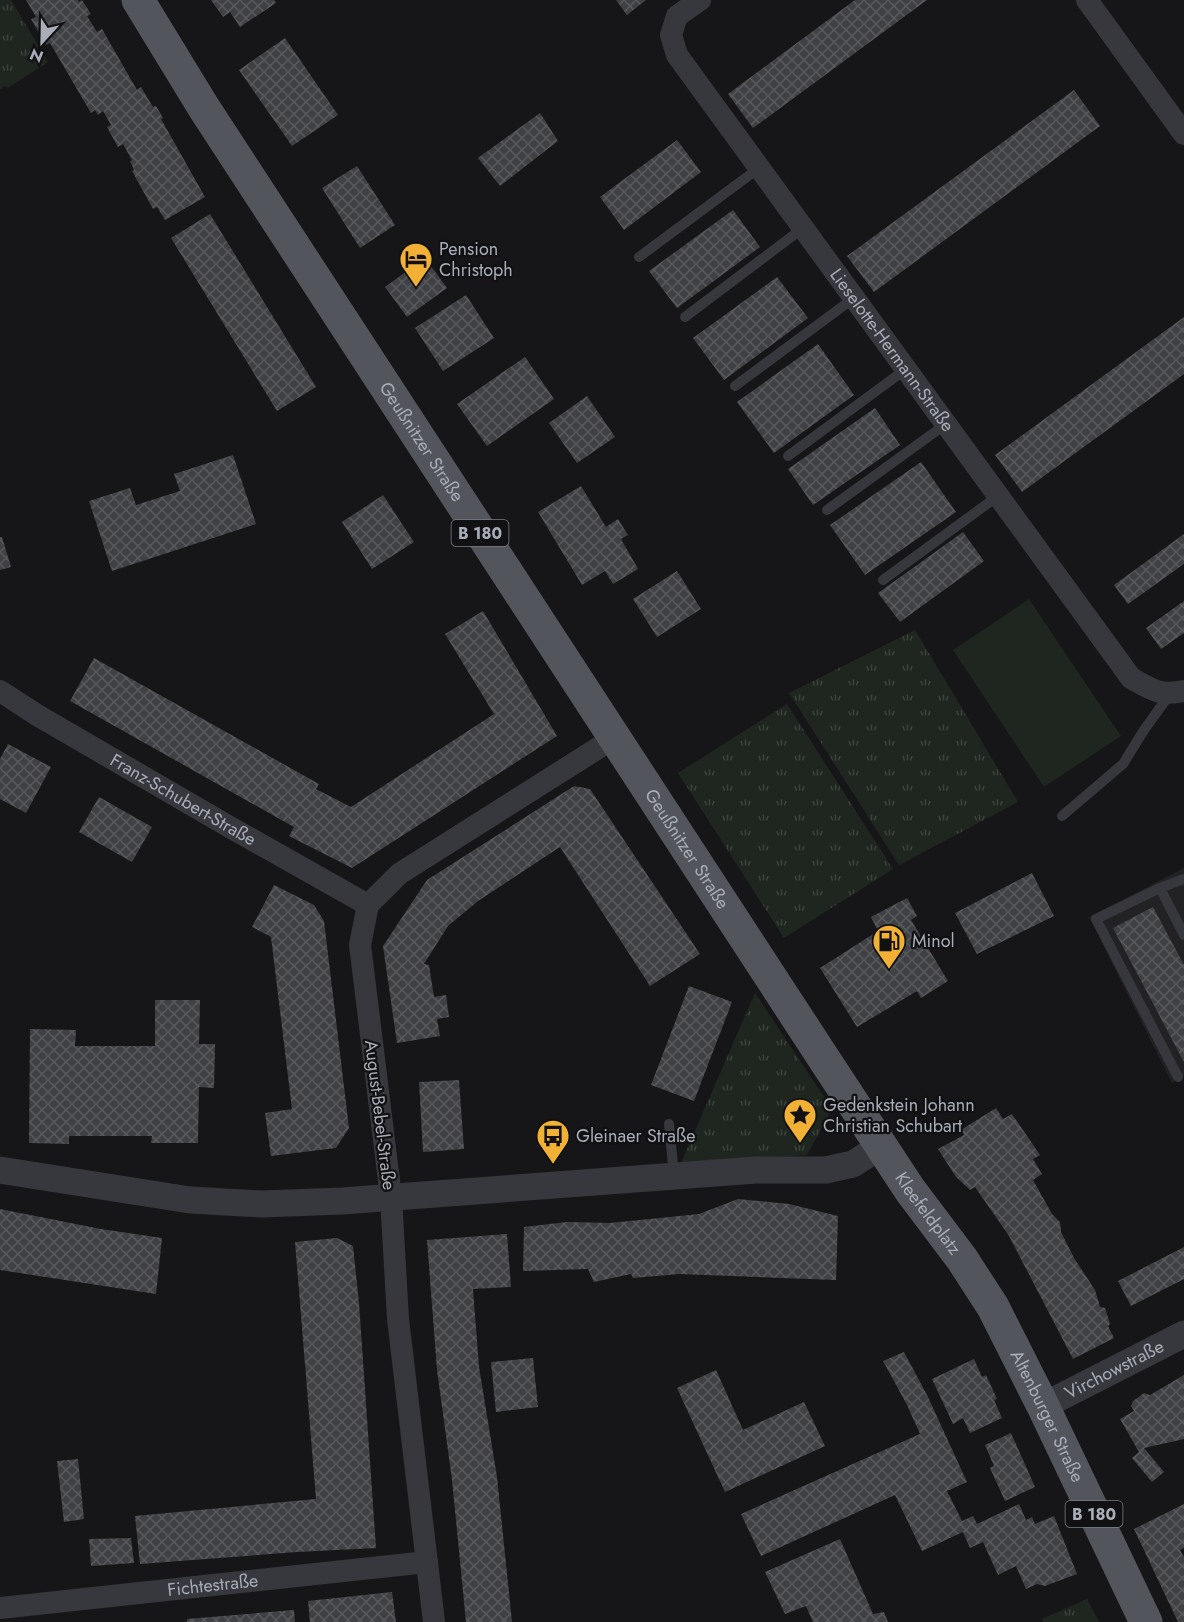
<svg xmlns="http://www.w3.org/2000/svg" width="1184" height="1622" font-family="Jost,sans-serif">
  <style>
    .built { fill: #222225 }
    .grass { fill: url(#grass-tufts) }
    .garden { fill: #1e261f }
    .building { fill: url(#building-cross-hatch) }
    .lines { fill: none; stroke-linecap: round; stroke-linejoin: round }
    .service { stroke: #37383d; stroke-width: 10 }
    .minor { stroke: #37383d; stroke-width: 22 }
    .tertiary { stroke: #37383d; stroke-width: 27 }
    .primary { stroke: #53555c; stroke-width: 33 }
    .labels { text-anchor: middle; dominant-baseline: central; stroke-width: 4.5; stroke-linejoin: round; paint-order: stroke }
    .shield { fill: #111113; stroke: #7b7e86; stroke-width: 1.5 }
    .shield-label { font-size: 16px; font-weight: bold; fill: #a8adb8 }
    .poi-label { font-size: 18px; fill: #a8adb8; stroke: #111113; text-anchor: start }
    .street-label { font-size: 18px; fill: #a8adb8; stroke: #111113 }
  </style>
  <defs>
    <pattern id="grass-tufts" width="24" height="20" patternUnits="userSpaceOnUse" patternTransform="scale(1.5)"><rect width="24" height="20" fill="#1e261f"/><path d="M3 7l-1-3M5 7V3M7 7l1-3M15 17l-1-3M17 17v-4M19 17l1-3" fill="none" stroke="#3c433d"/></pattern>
    <pattern id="building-cross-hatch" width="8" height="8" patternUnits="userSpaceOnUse" patternTransform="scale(1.5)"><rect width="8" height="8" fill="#404145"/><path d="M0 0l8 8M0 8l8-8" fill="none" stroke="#595a5e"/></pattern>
  </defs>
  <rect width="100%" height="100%" fill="#161618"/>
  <!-- built -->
  <path class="built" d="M1184 868V1076L1172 1083 1089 917Z"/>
  <!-- grass -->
  <g class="grass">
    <path d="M0 0H11L48 62 8 88 5 86 0 89Z"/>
    <path d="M915 630 1018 802 899 865 789 693Z"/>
    <path d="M787 704 893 869 784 938 678 773Z"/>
    <path d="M755 993 832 1109 807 1155 681 1163Z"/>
    <path d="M1087 1599 1099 1622H1043L1042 1619Z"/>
  </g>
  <!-- garden -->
  <path class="garden" d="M1029 599 1121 736 1044 787 953 650Z"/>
  <!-- building -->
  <g class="building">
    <path d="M26 0H78L79 2 82 0 91 14 87 16 97 32 102 29 137 90 141 87 153 107 156 106 163 118 161 119 205 197 165 220 157 207 153 209 132 171 134 170 130 161 132 160 123 144 118 147 107 127 111 125 103 111 98 115 95 110 91 113 50 43 46 45 31 19 36 17Z"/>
    <path d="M211 0H274L276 3 240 27 230 12 223 17Z"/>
    <path d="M616 0H646L627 15Z"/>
    <path d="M855 0H927L753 128 728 94Z"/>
    <path d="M285 38 338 115 292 146 239 70Z"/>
    <path d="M1074 90 1100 126 874 292 847 256Z"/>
    <path d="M540 113 558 141 500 186 478 158Z"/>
    <path d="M677 140 701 172 624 230 600 197Z"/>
    <path d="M357 166 395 225 360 248 322 188Z"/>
    <path d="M733 210 760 247 677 308 649 271Z"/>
    <path d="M210 214 316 387 277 411 171 238Z"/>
    <path d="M425 258 447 288 407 317 385 287Z"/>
    <path d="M777 277 808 318 724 380 693 338Z"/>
    <path d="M466 295 494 338 443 371 415 328Z"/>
    <path d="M1184 317V374L1022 492 995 455Z"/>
    <path d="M818 344 854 395 774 453 737 402Z"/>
    <path d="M525 357 554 399 487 446 457 404Z"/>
    <path d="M587 396 615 437 577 463 549 423Z"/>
    <path d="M875 408 900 445 813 505 788 469Z"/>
    <path d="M233 455 256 524 112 571 89 501 130 488 136 505 180 491 174 474Z"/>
    <path d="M921 462 956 512 865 575 830 525Z"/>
    <path d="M581 486 606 527 618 519 628 535 621 539 638 569 613 584 605 571 582 585 538 512Z"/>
    <path d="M383 495 414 542 372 569 342 522Z"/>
    <path d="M963 532 984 561 900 622 878 593Z"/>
    <path d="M1184 534V564L1128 604 1114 585Z"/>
    <path d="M0 537H2L11 567 0 570Z"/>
    <path d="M677 571 701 609 657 637 633 599Z"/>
    <path d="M1184 601V633L1161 649 1146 628Z"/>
    <path d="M483 611 557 736 352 868 289 836 294 827 70 701 94 658 319 784 316 789 351 807 494 714 445 634Z"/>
    <path d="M8 744 51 767 26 813 0 799V759Z"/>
    <path d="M574 786 590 789 700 954 650 986 560 847 478 901 448 926 424 964 429 965 434 997 446 995 449 1017 437 1019 440 1036 397 1043 383 946 427 880Z"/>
    <path d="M99 797 152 827 132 862 79 832Z"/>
    <path d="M1032 873 1054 916 977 954 955 913Z"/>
    <path d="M274 885 314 905 324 921 349 1128 336 1148 271 1156 265 1113 292 1109 271 937 252 927Z"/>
    <path d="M907 898 917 916 911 920 948 981 921 998 917 991 857 1027 820 968 878 931 871 917Z"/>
    <path d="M1153 907 1184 965V1062L1113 928Z"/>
    <path d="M689 986 732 1002 694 1101 651 1085Z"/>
    <path d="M155 1000H200L199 1044H215L214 1088 199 1087 198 1143H151L152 1136H69V1144L29 1143 30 1029 76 1030 75 1046H155Z"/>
    <path d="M459 1080 464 1149 423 1152 419 1082Z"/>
    <path d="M996 1108 1003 1119 1012 1114 1040 1155 1033 1159 1042 1174 1033 1180 1052 1214 1060 1222 1061 1232 1074 1258 1095 1290 1100 1307 1105 1308 1110 1324 1108 1326 1114 1338 1073 1359 1009 1236 975 1187 970 1190 956 1177 938 1149 964 1135 961 1130Z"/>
    <path d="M738 1199 789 1204 838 1216 836 1280 679 1274 633 1278 631 1274 594 1282 588 1269 523 1271 524 1227 567 1222 610 1223 699 1214Z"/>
    <path d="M0 1209 101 1229 162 1238 156 1294 0 1270Z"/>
    <path d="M507 1234 511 1287 473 1289 479 1367 497 1477 512 1622H466L452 1480 437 1370 427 1240Z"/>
    <path d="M337 1238 353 1246 359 1303 376 1548 297 1552 140 1564 135 1516 316 1499 295 1242Z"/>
    <path d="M1184 1247V1279L1131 1306 1118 1281Z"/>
    <path d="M904 1352 928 1397 967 1482 947 1491 962 1521 973 1516 977 1524 1019 1504 1026 1520 1032 1517 1035 1524 1054 1516 1077 1574 1045 1586 1037 1584 1026 1589 1016 1566 998 1575 983 1542 970 1548 963 1532 922 1551 895 1495 761 1556 741 1514 920 1434 907 1405 883 1361Z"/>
    <path d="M533 1358 538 1407 496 1412 491 1362Z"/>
    <path d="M974 1359 982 1377 986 1375 997 1399 994 1400 1002 1418 970 1433 963 1418 953 1424 932 1379Z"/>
    <path d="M716 1370 743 1430 804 1402 825 1446 725 1492 677 1388Z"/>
    <path d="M1184 1375V1439L1144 1448 1164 1472 1152 1482 1132 1458 1139 1452 1120 1419 1134 1411 1131 1406 1133 1401 1144 1393 1150 1395Z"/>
    <path d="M1011 1433 1035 1487 1005 1501 990 1468 994 1466 985 1445Z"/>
    <path d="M78 1459 84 1519 64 1522 57 1461Z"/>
    <path d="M1184 1504V1548L1180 1550 1184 1557V1622H1178L1134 1529Z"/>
    <path d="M131 1538 134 1563 91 1566 89 1539Z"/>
    <path d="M840 1539 873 1614 884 1612 888 1622H813L806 1606 785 1614 765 1572Z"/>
    <path d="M392 1592 396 1622H310L308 1601Z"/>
    <path d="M294 1610 295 1622H187V1619Z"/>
  </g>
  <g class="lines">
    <!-- service -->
    <g class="service">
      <path d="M639 257 759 168"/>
      <path d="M685 317 803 228"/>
      <path d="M735 386 854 298"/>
      <path d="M788 456 906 369"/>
      <path d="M827 510 946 424"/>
      <path d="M883 580 998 496"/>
      <path d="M1062 816 1123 764 1144 730 1170 694"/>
      <path d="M1160 888 1184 935"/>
      <path d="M1178 1077 1096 919 1160 888 1184 879"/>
      <path d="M669 1124 674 1175"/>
    </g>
    <!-- minor -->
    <g class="minor">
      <path id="s1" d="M700 0 677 16 671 35 677 55 1131 678C1152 690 1160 696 1184 691"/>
      <path d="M1087 0 1184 134"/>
      <path id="s2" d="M0 691 37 715 228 826 368 905"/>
      <path id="s3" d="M0 1608 427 1562"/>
      <path d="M434 1622 398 1319 391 1197 360 945 368 905 399 874 614 738"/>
    </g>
    <!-- tertiary -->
    <g class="tertiary">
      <path d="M0 1170 190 1200 262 1204 342 1201 756 1170H826L853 1164 881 1146"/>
      <path id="s4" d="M1043 1406 1184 1334"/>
    </g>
    <!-- primary -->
    <path class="primary" id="s5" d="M138 0 204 108 826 1062 910 1190 962 1259 993 1307 1043 1406 1146 1622"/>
  </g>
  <!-- icons -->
  <defs>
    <g id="hotel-pin" transform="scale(1.725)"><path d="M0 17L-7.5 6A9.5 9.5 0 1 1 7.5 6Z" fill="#f2b134" stroke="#111113"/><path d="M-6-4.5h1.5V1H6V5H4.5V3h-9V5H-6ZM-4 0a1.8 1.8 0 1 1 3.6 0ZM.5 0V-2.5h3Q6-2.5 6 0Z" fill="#111"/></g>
    <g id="fuel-pin" transform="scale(1.725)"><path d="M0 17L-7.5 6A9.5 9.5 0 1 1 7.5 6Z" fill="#f2b134" stroke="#111113"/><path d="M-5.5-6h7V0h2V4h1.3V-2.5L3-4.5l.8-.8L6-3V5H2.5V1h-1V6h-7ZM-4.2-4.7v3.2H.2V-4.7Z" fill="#111"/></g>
    <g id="sight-pin" transform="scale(1.725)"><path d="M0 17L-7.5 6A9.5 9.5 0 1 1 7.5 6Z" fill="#f2b134" stroke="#111113"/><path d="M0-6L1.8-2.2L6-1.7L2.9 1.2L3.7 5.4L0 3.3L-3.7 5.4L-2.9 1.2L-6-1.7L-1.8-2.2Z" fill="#111"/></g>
    <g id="bus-pin" transform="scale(1.725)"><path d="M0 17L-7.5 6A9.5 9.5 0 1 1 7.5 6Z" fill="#f2b134" stroke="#111113"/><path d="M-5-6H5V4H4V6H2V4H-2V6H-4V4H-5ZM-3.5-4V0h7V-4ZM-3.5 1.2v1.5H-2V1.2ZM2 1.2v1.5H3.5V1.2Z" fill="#111"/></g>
  </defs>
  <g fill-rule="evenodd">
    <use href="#hotel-pin" x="416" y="259"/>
    <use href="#fuel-pin" x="889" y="941"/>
    <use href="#sight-pin" x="800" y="1115"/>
    <use href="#bus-pin" x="553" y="1136"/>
  </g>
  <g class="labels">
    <!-- shield labels -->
    <g class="shield">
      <rect x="451.5" y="520" width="57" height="26" rx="4.5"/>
      <rect x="1065.5" y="1501" width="57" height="26" rx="4.5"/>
    </g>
    <g class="shield-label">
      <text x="480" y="533">B 180</text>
      <text x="1094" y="1514">B 180</text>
    </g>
    <!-- poi labels -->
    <g class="poi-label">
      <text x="439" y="249">Pension<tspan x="439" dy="21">Christoph</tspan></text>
      <text x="912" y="941">Minol</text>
      <text x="823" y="1105">Gedenkstein Johann<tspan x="823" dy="21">Christian Schubart</tspan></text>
      <text x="576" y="1136">Gleinaer Straße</text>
    </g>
    <!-- street labels -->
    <g class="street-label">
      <text stroke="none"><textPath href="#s1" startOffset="434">Lieselotte-Hermann-Straße</textPath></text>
      <text stroke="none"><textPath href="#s5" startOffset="525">Geußnitzer Straße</textPath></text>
      <text stroke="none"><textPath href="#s2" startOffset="213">Franz-Schubert-Straße</textPath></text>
      <text stroke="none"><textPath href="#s5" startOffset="1011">Geußnitzer Straße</textPath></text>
      <text transform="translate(380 1115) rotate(83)">August-Bebel-Straße</text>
      <text stroke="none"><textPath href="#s5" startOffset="1448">Kleefeldplatz</textPath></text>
      <text stroke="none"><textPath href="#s4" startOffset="80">Virchowstraße</textPath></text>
      <text stroke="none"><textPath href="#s5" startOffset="1684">Altenburger Straße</textPath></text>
      <text stroke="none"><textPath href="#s3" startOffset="214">Fichtestraße</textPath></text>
    </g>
  </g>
  <!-- north arrow -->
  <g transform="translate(42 42) rotate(202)" stroke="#111113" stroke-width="4.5" paint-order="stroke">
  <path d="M0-4.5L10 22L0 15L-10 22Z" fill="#a8adb8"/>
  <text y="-9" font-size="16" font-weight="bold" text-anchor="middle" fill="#a8adb8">N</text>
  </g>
</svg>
